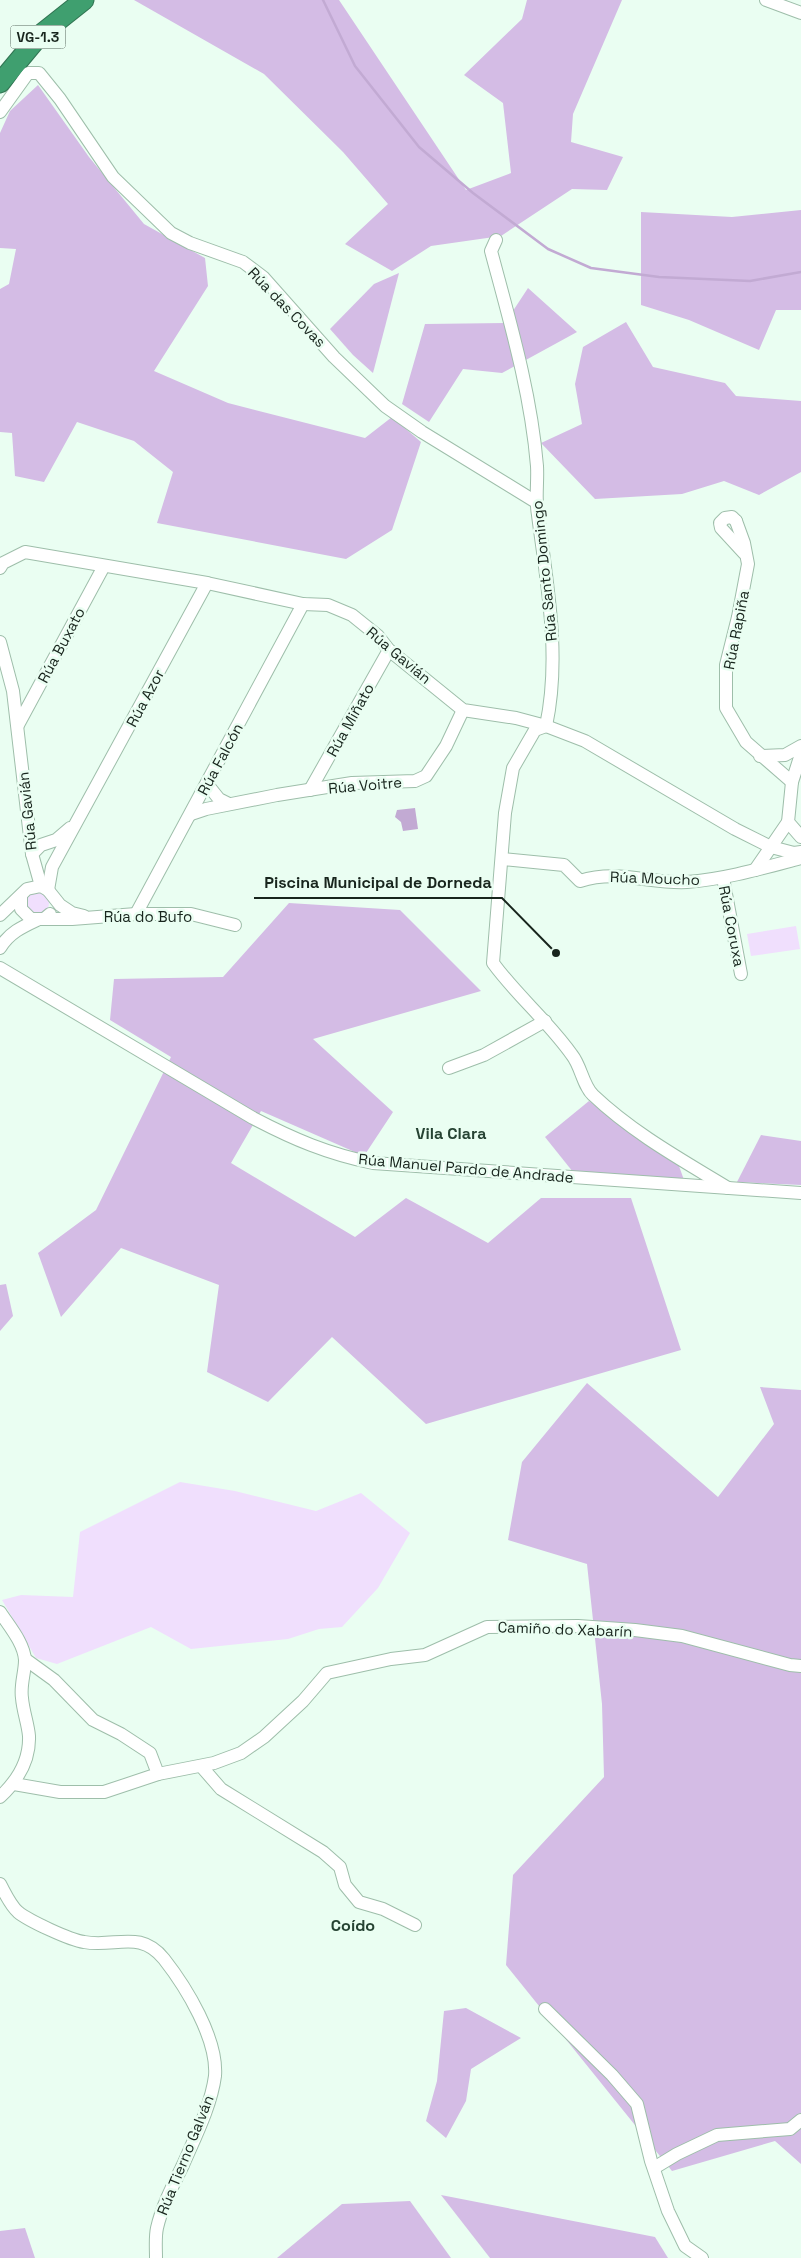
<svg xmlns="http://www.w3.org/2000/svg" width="801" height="2258" font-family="'Space Grotesk',sans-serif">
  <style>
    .green { fill: #f0dffd }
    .forest { fill: #d4bce5 }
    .water { fill: #c2aad3 }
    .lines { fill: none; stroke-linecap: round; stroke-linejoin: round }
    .stream { stroke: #c2aad3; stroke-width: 2.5 }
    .minor-casing { stroke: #9ebeaa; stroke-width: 14 }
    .highway-casing { stroke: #317452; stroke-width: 21 }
    .minor { stroke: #fff; stroke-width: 12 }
    .highway { stroke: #3f9f6f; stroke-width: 19 }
    .labels { text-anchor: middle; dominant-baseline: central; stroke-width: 5; stroke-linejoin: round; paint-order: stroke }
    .shield { fill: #eafef2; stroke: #57665d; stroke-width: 1 }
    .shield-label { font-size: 14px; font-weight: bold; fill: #18251d }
    .street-label { font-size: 15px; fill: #18251d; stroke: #eafef2 }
    .neighbourhood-label { font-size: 16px; font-weight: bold; fill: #264333; stroke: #eafef2 }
    .leader { fill: none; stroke: #18251d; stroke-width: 2 }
    .callout-dot { fill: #18251d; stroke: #eafef2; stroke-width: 2 }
    .callout-label { font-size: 16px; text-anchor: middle; font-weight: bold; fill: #18251d; stroke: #eafef2; stroke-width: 5; stroke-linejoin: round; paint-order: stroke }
  </style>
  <rect width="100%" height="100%" fill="#eafef2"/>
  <!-- green -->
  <g class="green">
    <circle cx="37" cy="903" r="12"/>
    <path d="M796 926 800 949 751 956 747 934Z"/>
    <path d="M180 1482 235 1491 316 1511 361 1493 410 1533 378 1588 342 1627 319 1629 288 1639 191 1649 151 1627 57 1664 36 1658 2 1600 21 1595 73 1597 80 1532Z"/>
  </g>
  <!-- forest -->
  <g class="forest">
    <path d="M134 0H339L466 190 511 173 503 103 464 75 522 19 527 0H622L573 114 571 142 623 157 607 190 572 189 501 236 431 246 392 271 345 244 388 204 343 152 264 74Z"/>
    <path d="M38 85 89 157 144 224 205 258 208 286 154 371 228 403 365 438 392 417 421 442 392 530 346 559 157 523 173 472 134 441 77 422 44 482 15 476 12 433 0 432V289L9 284 16 249 0 248V133L10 111Z"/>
    <path d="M801 210V310H776L759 350 689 320 641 305V212L732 217Z"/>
    <path d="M399 273 373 373 353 355 330 329 374 284Z"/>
    <path d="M528 288 577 332 502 373 463 369 429 422 402 404 425 324 505 323Z"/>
    <path d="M626 322 653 367 725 383 736 396 801 401V472L759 495 724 481 682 494 595 499 541 443 582 424 575 384 583 347Z"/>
    <path d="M289 903 400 910 481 991 313 1039 393 1112 364 1156 261 1111 231 1163 355 1237 406 1198 488 1243 541 1198H631L681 1350 426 1424 332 1337 268 1402 207 1372 219 1285 121 1248 61 1317 38 1253 96 1210 171 1057 110 1020 114 979 223 977Z"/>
    <path d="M589 1101 679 1166 684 1180 573 1172 545 1137Z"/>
    <path d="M761 1135 801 1141V1185L737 1182Z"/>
    <path d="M6 1284 13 1316 0 1331V1285Z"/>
    <path d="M587 1383 718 1497 774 1424 760 1387 801 1390V2164L775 2141 672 2171 506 1965 513 1875 604 1777 602 1704 587 1564 508 1540 522 1462Z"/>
    <path d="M466 2008 521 2038 471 2069 466 2101 446 2138 426 2121 437 2081 444 2011Z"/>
    <path d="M441 2195 655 2237 668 2258H490Z"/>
    <path d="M410 2201 451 2258H277L342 2204Z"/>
    <path d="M25 2228 35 2258H0V2231Z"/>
  </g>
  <!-- water -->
  <path class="water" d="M415 808 418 829 403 831 401 822 395 817 397 810Z"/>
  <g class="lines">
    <!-- stream -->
    <path class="stream" d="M323 0 355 66 419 147 473 193 548 249 591 268 659 277 750 281 801 272"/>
    <!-- minor casing -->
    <g class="minor-casing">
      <g id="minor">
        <path d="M766 0 801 13"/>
        <path d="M0 112 28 73H39L60 99 113 177 171 233 190 243 243 262 263 277 334 357 385 406 422 432 536 502"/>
        <path d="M496 240 491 251C510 322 531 393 537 466 538 483 535 499 538 515 547 585 561 656 546 726L535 730 513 768 505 813 493 963C517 996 548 1021 572 1055 581 1066 583 1086 593 1095 633 1133 682 1160 728 1188"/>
        <path d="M736 521 744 543 748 564 738 617 726 665V708L746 742 792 782"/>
        <path d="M736 521 732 517 725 518 720 523 721 528 744 553"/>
        <path d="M0 568 3 563 25 552 207 583 303 604 328 605 352 615 378 636 389 650 463 710 516 718 546 726 585 741 735 829 771 847 794 853 801 852"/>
        <path d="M0 642 13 691 32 854 41 886"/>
        <path d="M18 725 104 566"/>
        <path d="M801 754 792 782 788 822 801 837"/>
        <path d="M760 756 785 755 801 746"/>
        <path d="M207 784 219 799 229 804"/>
        <path d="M310 790 389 650"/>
        <path d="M191 814 206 809 277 795 352 783 415 781 426 776 446 746 463 710"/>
        <path d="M32 854 41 845 56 840 70 828"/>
        <path d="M503 859 564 865 580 881C618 869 650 884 687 882 726 879 763 868 801 858"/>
        <path d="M755 870 788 822"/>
        <path d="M723 878 741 974"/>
        <path d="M48 890 52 867 207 583"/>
        <path d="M21 897V909L31 919H44L50 914"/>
        <path d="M136 914 303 604"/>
        <path d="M0 915 27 889 41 886 48 890 60 905 72 913 84 916"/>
        <path d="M44 919H72L136 914H191L235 925"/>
        <path d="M0 948C9 933 22 927 37 920"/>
        <path d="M0 968 253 1118C293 1139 328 1154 373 1163L801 1193"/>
        <path d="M449 1068 484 1055 545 1021"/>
        <path d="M0 1612C9 1626 24 1643 25 1660 25 1673 20 1685 22 1698 23 1711 28 1724 29 1736 30 1761 17 1781 0 1797"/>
        <path d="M201 1766 221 1789 323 1852 340 1867 345 1885 359 1902 383 1909 415 1925"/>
        <path d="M158 1774 214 1763 241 1753 264 1737 303 1701 327 1673 391 1659 425 1655 487 1627 578 1626 635 1630 682 1636 790 1665 801 1666"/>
        <path d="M14 1784 60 1792H104L158 1774 150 1753 121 1734 93 1720 54 1680 25 1659"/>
        <path d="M0 1884C5 1893 10 1905 18 1912 29 1921 70 1940 84 1942 115 1948 140 1929 164 1959 186 1987 218 2039 215 2076 211 2106 195 2137 183 2165 173 2185 162 2206 157 2228 155 2237 156 2248 156 2258"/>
        <path d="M545 2009 612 2075 637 2104 651 2161 668 2211 685 2246 702 2258"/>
        <path d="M654 2168 677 2154 717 2135 790 2129 801 2120"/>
      </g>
    </g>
    <!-- highway casing -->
    <g class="highway-casing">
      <path id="highway" d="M0 83 40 35 84 0"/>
    </g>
    <!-- minor -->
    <use href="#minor" class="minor"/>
    <!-- highway -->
    <use href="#highway" class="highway"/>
  </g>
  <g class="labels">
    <!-- shield labels -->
    <rect class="shield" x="10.5" y="25.5" width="55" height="23" rx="4"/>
    <g class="shield-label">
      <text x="38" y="37">VG-1.3</text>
    </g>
    <!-- street labels -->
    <g class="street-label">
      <text transform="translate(287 307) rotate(46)">Rúa das Covas</text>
      <text transform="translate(544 571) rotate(-96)">Rúa Santo Domingo</text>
      <text transform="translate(736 630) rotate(-79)">Rúa Rapiña</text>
      <text transform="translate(61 645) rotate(-62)">Rúa Buxato</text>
      <text transform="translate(399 655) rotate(40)">Rúa Gavián</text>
      <text transform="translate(145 698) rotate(-62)">Rúa Azor</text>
      <text transform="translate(350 720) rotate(-61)">Rúa Miñato</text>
      <text transform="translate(220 759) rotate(-62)">Rúa Falcón</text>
      <text transform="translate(365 785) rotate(-5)">Rúa Voitre</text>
      <text transform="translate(27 811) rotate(-96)">Rúa Gavián</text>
      <text transform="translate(655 878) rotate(2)">Rúa Moucho</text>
      <text x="148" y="916">Rúa do Bufo</text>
      <text transform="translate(732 926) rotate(79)">Rúa Coruxa</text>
      <text transform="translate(466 1168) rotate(5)">Rúa Manuel Pardo de Andrade</text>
      <text transform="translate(565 1629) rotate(2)">Camiño do Xabarín</text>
      <text transform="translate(185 2155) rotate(-68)">Rúa Tierno Galván</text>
    </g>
    <!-- neighbourhood labels -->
    <g class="neighbourhood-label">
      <text x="451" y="1133">Vila Clara</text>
      <text x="353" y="1925">Coído</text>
    </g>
  </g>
  <!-- callouts -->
  <path class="leader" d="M556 953L502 898H254"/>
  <circle class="callout-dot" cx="556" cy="953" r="5"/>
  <g class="callout-label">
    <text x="378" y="888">Piscina Municipal de Dorneda</text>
  </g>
</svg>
